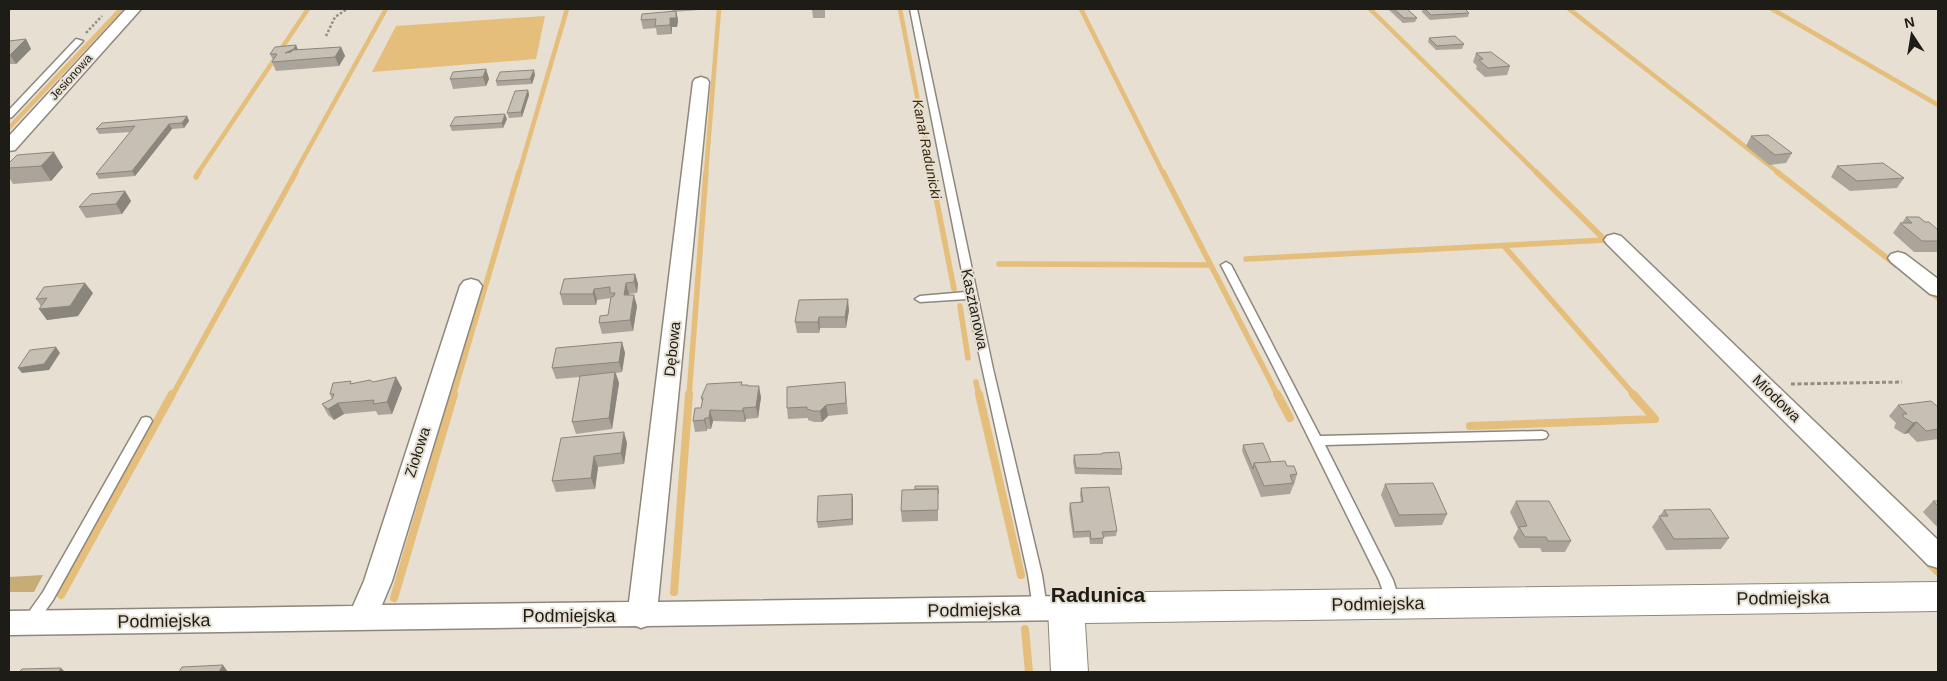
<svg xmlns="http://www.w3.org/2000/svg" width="1947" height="681" font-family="Helvetica,sans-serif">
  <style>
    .green { fill: #c8ac78 }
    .water { fill: #e4be7a }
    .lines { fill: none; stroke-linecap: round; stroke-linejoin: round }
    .stream-far2 { stroke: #e4be7a; stroke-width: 4.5 }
    .stream-far1 { stroke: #e4be7a; stroke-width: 5.5 }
    .stream { stroke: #e4be7a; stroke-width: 8 }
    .service-casing { stroke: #8e877c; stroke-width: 3 }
    .minor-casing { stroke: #8e877c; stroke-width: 3 }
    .tertiary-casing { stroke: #8e877c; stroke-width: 2 }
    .path-far1 { stroke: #938e84; stroke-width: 2.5; stroke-dasharray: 2.5 2; stroke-linecap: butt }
    .path { stroke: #938e84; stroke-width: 3; stroke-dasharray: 4 2.5; stroke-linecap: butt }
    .service { fill: #fff; fill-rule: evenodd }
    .minor { fill: #fff; fill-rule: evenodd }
    .tertiary { fill: #fff; fill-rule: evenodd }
    .wall { fill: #aaa49a }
    .shaded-wall { fill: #8b867d }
    .building { fill: #c6bfb3; stroke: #8b867d }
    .labels { text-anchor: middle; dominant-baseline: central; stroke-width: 4; stroke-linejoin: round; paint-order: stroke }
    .far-street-label { font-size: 12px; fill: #1e1c17; stroke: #e6dfd2 }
    .far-water-label { font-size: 14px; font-style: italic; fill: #3b2b0c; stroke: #e6dfd2 }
    .street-label { font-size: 15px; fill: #1e1c17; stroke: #e6dfd2 }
    .near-street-label { font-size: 18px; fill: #1e1c17; stroke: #e6dfd2 }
    .near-quarter-label { font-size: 21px; font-weight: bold; fill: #1e1c17; stroke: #e6dfd2 }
  </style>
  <rect width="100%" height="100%" fill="#e6dfd2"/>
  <!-- green -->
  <path class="green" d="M43 575 34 592H9V577Z"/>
  <!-- water -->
  <path class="water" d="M545 16 536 59 372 72 396 26Z"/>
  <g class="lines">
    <!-- stream-far2 -->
    <g class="stream-far2">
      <path d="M900 9 932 173"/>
      <path d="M1081 9 1163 173"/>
      <path d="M1370 9 1537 173"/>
      <path d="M1569 9 1779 173"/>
      <path d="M1772 9 1938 105"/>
      <path d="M9 128 121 9"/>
      <path d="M198 173 308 9"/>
      <path d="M295 173 386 9"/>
      <path d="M519 173 567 9"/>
      <path d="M706 173 719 9"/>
    </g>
    <!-- stream-far1 -->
    <g class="stream-far1">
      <path d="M931 172 954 289"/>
      <path d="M1163 172 1278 396"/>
      <path d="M1536 172 1610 245"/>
      <path d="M1777 172 1896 265"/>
      <path d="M196 177 199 172"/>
      <path d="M1504 246 1635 396"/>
      <path d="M1246 259 1605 240"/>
      <path d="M999 264 1209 265"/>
      <path d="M1927 290 1938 298"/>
      <path d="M960 306 968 358"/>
      <path d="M976 382 979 396"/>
      <path d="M172 396 296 172"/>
      <path d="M453 396 519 172"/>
      <path d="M689 396 706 172"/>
    </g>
    <!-- stream -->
    <g class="stream">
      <path d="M979 394 1021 575"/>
      <path d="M1277 394 1290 418"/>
      <path d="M1470 426 1655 419 1633 394"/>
      <path d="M1927 561 1938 572"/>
      <path d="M674 592 689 394"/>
      <path d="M61 595 172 394"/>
      <path d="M394 598 454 394"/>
      <path d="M1025 629 1029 672"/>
    </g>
    <!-- service casing -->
    <g class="service-casing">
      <g id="service">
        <path d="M910 9H917L993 369 1042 575 1047 608 1045 612 1040 614 1035 612 1033 608 1028 575 967 299 920 302 915 299 920 296 966 292Z"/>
        <path d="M76 39 83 41 12 117 9 118V110Z"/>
        <path d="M1226 262 1231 265 1320 436 1542 431 1546 432 1548 435 1546 438 1542 439 1325 445 1393 580 1400 602 1398 606 1393 608 1388 606 1379 580 1271 362 1221 265Z"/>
        <path d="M146 417 150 418 152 421 53 600 34 627 29 629 24 627 22 623 24 619 43 592 142 418Z"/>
      </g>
    </g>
    <!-- minor casing -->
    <g class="minor-casing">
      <g id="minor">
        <path d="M126 9H141L15 150 9 151V136Z"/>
        <path d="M701 77 707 79 709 82 658 602 1066 596 1076 599 1080 608 1076 617 1066 620 647 626 641 628 636 626 9 635V611L353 606 364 581 460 286 464 281 471 279 478 281 482 286 392 581 382 605 629 602 693 82 695 79Z"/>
        <path d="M1614 234 1621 236 1938 540V568L1928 565 1607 244 1604 240 1607 236Z"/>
        <path d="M1898 252 1905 254 1938 279V296L1930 294 1891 262 1888 258 1891 254Z"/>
      </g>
    </g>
    <!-- tertiary casing -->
    <g class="tertiary-casing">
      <path id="tertiary" d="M1938 582V611L1085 623 1088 672H1051L1048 608 1054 597 1066 593Z"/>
    </g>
    <!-- path-far1 -->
    <g class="path-far1">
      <path d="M86 33 102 16"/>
      <path d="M326 36 335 17 347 9"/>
    </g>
    <!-- path -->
    <path class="path" d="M1791 384 1902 382"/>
    <!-- service -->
    <use href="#service" class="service"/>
    <!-- minor -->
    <use href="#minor" class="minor"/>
    <!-- tertiary -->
    <use href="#tertiary" class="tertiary"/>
  </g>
  <!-- wall -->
  <g class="wall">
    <path d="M672 9H712L673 12Z"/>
    <path d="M812 9H825V18H813Z"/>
    <path d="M1389 9H1407L1417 18 1415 22 1403 23 1389 10Z"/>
    <path d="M1422 9H1465L1469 13 1468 17 1430 20 1422 12Z"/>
    <path d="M676 11 678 20 677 27H672V34L657 35 656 28 643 29 641 20Z"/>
    <path d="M1429 38 1464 44 1462 49 1436 50 1428 42Z"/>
    <path d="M26 39 31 49 16 64H9V41Z"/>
    <path d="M296 45 298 50 341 47 345 56 339 66 276 71 272 62 273 60 270 54Z"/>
    <path d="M1476 53 1510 66 1507 75 1485 77 1476 69 1477 66 1473 62Z"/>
    <path d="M486 69 489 79 486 86 453 89 450 79Z"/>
    <path d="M535 75 532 84 497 86 496 81Z"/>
    <path d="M528 90 529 95 522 117 509 118 507 113Z"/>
    <path d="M187 116 189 121 184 128 172 129 135 176 99 179 96 174 131 132 99 134 96 129Z"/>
    <path d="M507 119 503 128 452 131 450 126Z"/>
    <path d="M1751 136 1792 153 1786 163 1769 165 1746 146Z"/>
    <path d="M9 163 63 167 51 181 13 184 9 177Z"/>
    <path d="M1837 166 1904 178 1897 188 1850 191 1831 177Z"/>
    <path d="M125 191 131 201 122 214 86 218 79 207Z"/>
    <path d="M1906 217 1925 222 1938 230V252H1914L1893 233 1900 223H1902Z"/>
    <path d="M635 274 638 284 637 293 629 294 628 295 637 306 633 331 602 334 599 323 608 315 611 298 597 300 596 305H563L560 294Z"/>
    <path d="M93 293 78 316 47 320 39 309 41 306 36 299Z"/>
    <path d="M849 310 846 328H820L819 333H797L795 322Z"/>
    <path d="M622 342 625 353 622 372 616 373 619 383 612 429 576 434 572 422 580 377 556 379 552 368Z"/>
    <path d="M373 382 402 388 392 414 378 415 376 411 344 414 334 420 328 415 322 404 332 399 330 394 353 383Z"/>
    <path d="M845 382 848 414 828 416 822 422H814L808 420V418L788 419 787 408Z"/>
    <path d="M742 385H748V386L761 397 758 418 746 419 745 422 713 421 711 429H707V431L695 432 693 421 701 408 702 402 701 398Z"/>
    <path d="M1898 405 1938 407V439L1917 442 1908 433 1904 434 1894 428 1895 425 1896 423 1889 416Z"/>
    <path d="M561 438 627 443 624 464 598 467 595 489 556 492 552 481Z"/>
    <path d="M1243 445 1271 462 1287 466 1297 474 1294 485 1293 486 1290 494 1261 497 1242 451Z"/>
    <path d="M1074 455 1122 469V475L1075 474 1073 461Z"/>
    <path d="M1385 484 1447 514 1442 525 1395 527 1381 495Z"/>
    <path d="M938 486V521L902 522 901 511Z"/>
    <path d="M1081 488 1117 531 1116 536 1103 537V544H1090L1089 537 1073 538 1069 509 1070 503H1081L1080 494Z"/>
    <path d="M853 499V525L818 528 817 522Z"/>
    <path d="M1516 501 1571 541 1565 552H1542L1540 548H1519L1513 538 1518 529 1510 512Z"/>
    <path d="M1933 501H1938V528L1923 512Z"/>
    <path d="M1664 510 1729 538 1721 549 1666 550 1652 527Z"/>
  </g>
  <!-- shaded-wall -->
  <g class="shaded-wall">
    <path d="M676 11 678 20 677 27H672V34L670 25V18Z"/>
    <path d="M26 39 31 49 16 64 10 55Z"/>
    <path d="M296 45 300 55 285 53Z"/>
    <path d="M341 47 345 56 339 66 335 57Z"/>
    <path d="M486 69 489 79 486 86 483 77Z"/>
    <path d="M534 70 535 75 532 84 530 79Z"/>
    <path d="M528 90 529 95 522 117 521 112Z"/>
    <path d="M505 114 507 119 503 128 502 123Z"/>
    <path d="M187 116 189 121 184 128 182 123Z"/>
    <path d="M169 124 172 129 135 176 132 171Z"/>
    <path d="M54 152 63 167 51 181 41 166Z"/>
    <path d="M125 191 131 201 122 214 116 204Z"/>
    <path d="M635 274 638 284 637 293 634 282Z"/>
    <path d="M85 283 93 293 78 316 47 320 39 309Z"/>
    <path d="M626 283 629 294 627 306 624 295Z"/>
    <path d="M594 289 597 300 596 305 593 294Z"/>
    <path d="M634 295 637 306 633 331 630 320Z"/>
    <path d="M848 299 849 310 846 328 845 317Z"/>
    <path d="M819 317 820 328 819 333 818 322Z"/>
    <path d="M622 342 625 353 622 372 619 362Z"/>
    <path d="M56 347 60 353 49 370 22 373 18 368Z"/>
    <path d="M615 372 619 383 612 429 609 418Z"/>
    <path d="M396 377 402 388 392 414 387 402Z"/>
    <path d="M759 386 761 397 758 418 756 407Z"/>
    <path d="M338 403 344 414 334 420 328 409Z"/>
    <path d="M826 405 828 416 822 422 820 411Z"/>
    <path d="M743 408 746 419 745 422 743 411Z"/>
    <path d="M710 410 713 421 711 429 709 418Z"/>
    <path d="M705 418 707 429V431L704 420Z"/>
    <path d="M1917 422 1908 433 1904 434 1913 423Z"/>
    <path d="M624 432 627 443 624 464 621 453Z"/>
    <path d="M594 456 598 467 595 489 591 478Z"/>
    <path d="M852 494 853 499V525L852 519Z"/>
    <path d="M223 665 228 672H219Z"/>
    <path d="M61 668 65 672H59Z"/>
  </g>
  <!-- building -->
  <g class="building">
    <path d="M1394 9H1407L1417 18H1404Z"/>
    <path d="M1425 9H1465L1469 13 1431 15Z"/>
    <path d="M676 11V18H670V25L655 26 656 19 641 20 642 14Z"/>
    <path d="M1455 36 1464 44 1437 46 1429 38Z"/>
    <path d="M26 39 10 55H9V41Z"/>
    <path d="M296 45 294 49 285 53 291 52 293 50 341 47 335 57 272 62 277 54H270L275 47Z"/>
    <path d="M1491 52 1510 66 1488 68 1479 60 1483 59 1476 53Z"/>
    <path d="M486 69 483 77 450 79 453 72Z"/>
    <path d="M534 70 530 79 496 81 500 72Z"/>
    <path d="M528 90 521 112 507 113 515 91Z"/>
    <path d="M505 114 502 123 450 126 455 117Z"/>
    <path d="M187 116 182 123 169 124 132 171 96 174 135 126 96 129 102 123Z"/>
    <path d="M1768 135 1792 153 1775 155 1751 136Z"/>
    <path d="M54 152 41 166 9 168V163L17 155Z"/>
    <path d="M1883 163 1904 178 1857 181 1837 166Z"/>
    <path d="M125 191 116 204 79 207 91 194Z"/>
    <path d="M1906 217H1919L1925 222H1929L1938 230V241H1922L1900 223H1912Z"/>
    <path d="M635 274 634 282 626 283 624 295H634L630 320 599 323 600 316 608 315 611 297 614 296 615 293H610V287L594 289 593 294H560L564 279Z"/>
    <path d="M85 283 70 306 39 309 47 298 36 299 44 287Z"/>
    <path d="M848 299 845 317H819L818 322H795L799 300Z"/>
    <path d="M622 342 619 362 552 368 556 348Z"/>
    <path d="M56 347 44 364 18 368 30 350Z"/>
    <path d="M615 372 609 418 572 422 580 376Z"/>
    <path d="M396 377 387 402 373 404 374 400 338 403 328 409 322 404 332 399 334 394H330L333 383 351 381 350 384 370 380 373 382Z"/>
    <path d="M742 382 741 385H748V386H759L756 407 743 408V411L710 410 709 418H705L704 420 693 421 695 408H701L703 398H701L707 384Z"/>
    <path d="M845 382 846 403 826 405 820 411H813L807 409V407L787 408V387Z"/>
    <path d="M1931 401 1938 407V429L1926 431 1917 422 1913 423 1903 417V414H1907L1898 405Z"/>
    <path d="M624 432 621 453 594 456 591 478 552 481 561 438Z"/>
    <path d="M1263 443 1271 462 1254 463 1253 469 1243 445Z"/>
    <path d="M1119 452 1122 469 1076 468 1074 455 1102 454V453Z"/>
    <path d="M1285 461 1287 466H1294L1297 474 1290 475 1293 483 1264 486 1254 463Z"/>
    <path d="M1433 483 1447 514 1399 515 1385 484Z"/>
    <path d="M915 486H938V494V489H915Z"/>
    <path d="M1109 487 1117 531 1102 532 1104 538 1091 539 1090 531 1074 532 1070 503 1083 502 1081 488Z"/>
    <path d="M938 489V510L901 511 902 490Z"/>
    <path d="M852 494V519L817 522 818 496Z"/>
    <path d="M1516 501H1549L1571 541H1548L1546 537H1525L1519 527 1527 526Z"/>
    <path d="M1933 501H1938V506Z"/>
    <path d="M1710 509 1729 538 1674 539 1659 516H1668L1664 510Z"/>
    <path d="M223 665 219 672H179L182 667Z"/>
    <path d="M61 668 59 672H19L22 669Z"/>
  </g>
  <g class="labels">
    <!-- far-street labels -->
    <g class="far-street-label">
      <text transform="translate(71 77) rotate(-48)">Jesionowa</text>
    </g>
    <!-- far-water labels -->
    <g class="far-water-label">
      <text transform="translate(927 149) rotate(79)">Kanał Radunicki</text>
    </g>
    <!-- street labels -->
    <g class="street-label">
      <text transform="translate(975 309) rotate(78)">Kasztanowa</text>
      <text transform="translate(672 349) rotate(-84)">Dębowa</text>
      <text transform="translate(1777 398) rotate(44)">Miodowa</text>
      <text transform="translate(417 452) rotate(-72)">Ziołowa</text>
    </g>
    <!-- near-street labels -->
    <g class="near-street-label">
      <text transform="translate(1783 598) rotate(-1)">Podmiejska</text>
      <text transform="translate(1378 604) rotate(-1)">Podmiejska</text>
      <text transform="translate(974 610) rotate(-1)">Podmiejska</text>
      <text x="569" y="616">Podmiejska</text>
      <text transform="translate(164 621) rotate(-1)">Podmiejska</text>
    </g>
    <!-- near-quarter labels -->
    <g class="near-quarter-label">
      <text x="1098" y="594">Radunica</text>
    </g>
  </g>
  <!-- border -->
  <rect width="1947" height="681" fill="none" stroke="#1e1c17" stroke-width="20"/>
  <!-- north arrow -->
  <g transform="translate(1912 35) rotate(348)" stroke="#e6dfd2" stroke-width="4" paint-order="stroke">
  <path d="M0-4L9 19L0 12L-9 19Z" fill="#1e1c17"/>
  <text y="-8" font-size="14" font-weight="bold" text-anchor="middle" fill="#1e1c17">N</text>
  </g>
</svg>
